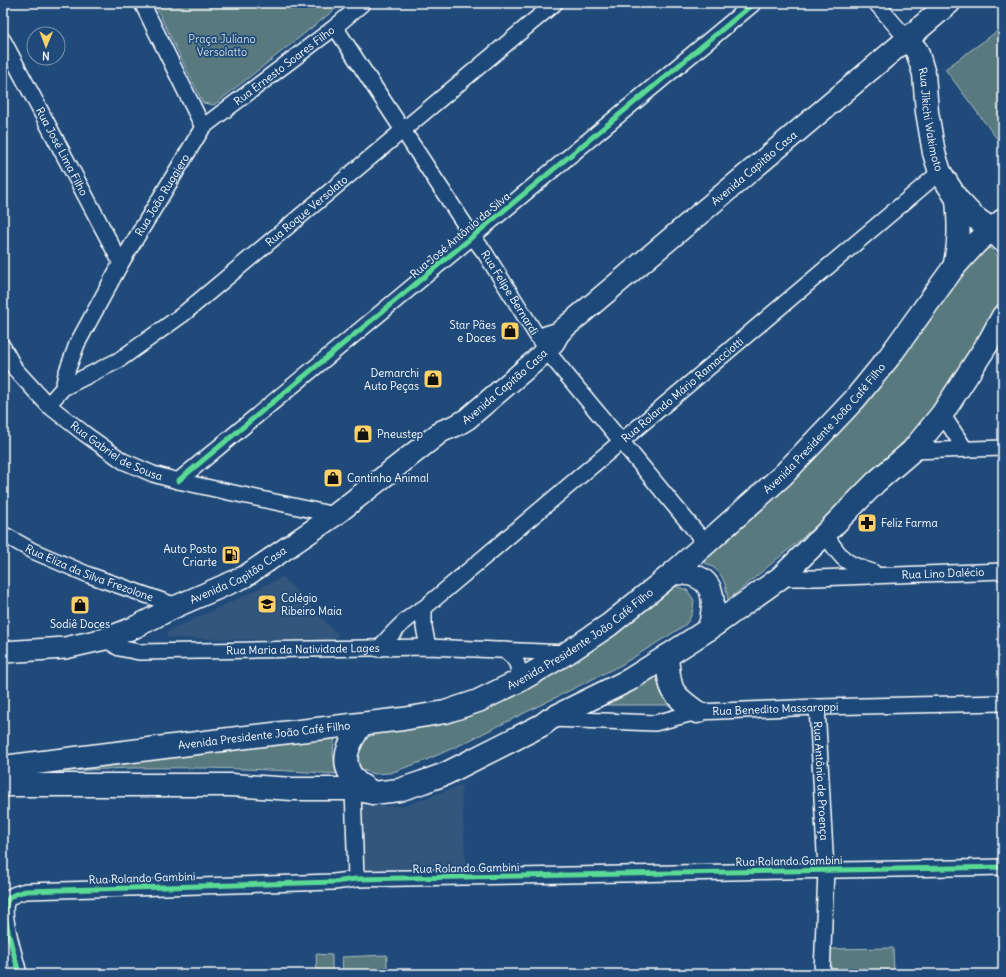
<svg xmlns="http://www.w3.org/2000/svg" width="1006" height="977" font-family="Delius,sans-serif">
  <style>
    .built { fill: #33567c }
    .green { fill: #587a7f; stroke: #acbcbf }
    .lines { fill: none; stroke-linecap: round; stroke-linejoin: round }
    .street-casing { stroke: #fff; stroke-width: 18 }
    .secondary-casing { stroke: #fff; stroke-width: 24 }
    .primary-casing { stroke: #fff; stroke-width: 25 }
    .street { stroke: #1f4a7a; stroke-width: 15 }
    .secondary { stroke: #1f4a7a; stroke-width: 21 }
    .primary { stroke: #1f4a7a; stroke-width: 22 }
    .cycleway-casing { stroke: #1f4a7a; stroke-width: 8 }
    .cycleway { stroke: #5adb95; stroke-width: 5 }
    .labels { text-anchor: middle; dominant-baseline: central; stroke-width: 3.5; stroke-linejoin: round; paint-order: stroke }
    .park-label { font-size: 11px; fill: #d5dedf; stroke: #1f4a7a }
    .street-label { font-size: 11px; fill: #fff; stroke: #1f4a7a }
    .poi-label { font-size: 11px; fill: #fff; stroke: #1f4a7a; text-anchor: start }
  </style>
  <rect width="100%" height="100%" fill="#1f4a7a"/>
  <filter id="ink" filterUnits="userSpaceOnUse"><feTurbulence type="fractalNoise" baseFrequency=".025" numOctaves="2"/><feDisplacementMap in="SourceGraphic" scale="8" xChannelSelector="R" yChannelSelector="G"/><feConvolveMatrix kernelMatrix="1 2 1 2 8 2 1 2 1" color-interpolation-filters="sRGB"/></filter>
  <g filter="url(#ink)">
    <!-- built -->
    <g class="built">
      <path d="M283 577 339 636 324 641 167 638V632Z"/>
      <path d="M461 785 466 866 362 870 360 805 404 806Z"/>
    </g>
    <!-- green -->
    <g class="green">
      <path d="M154 3H343L214 105 203 103Z"/>
      <path d="M1003 27V147L945 69Z"/>
      <path d="M979 246 990 248 1003 262V304L961 367 922 422 863 484 800 540 728 600C725 579 722 570 701 561Z"/>
      <path d="M675 586 687 590 694 600C693 611 692 618 684 626L621 665 460 745 424 761 390 773 373 774 361 769 356 757 359 744 367 737 378 734 439 725 506 697 664 589Z"/>
      <path d="M661 673 674 705H599Z"/>
      <path d="M335 735 333 754 336 774C269 769 201 767 133 768 90 769 46 773 3 775Z"/>
      <path d="M893 948 894 974H830V949Z"/>
      <path d="M316 954 332 955V974H317Z"/>
      <path d="M387 955V974H343L342 957Z"/>
    </g>
    <g class="lines">
      <!-- street casing -->
      <g class="street-casing">
        <g id="street">
          <path d="M142 3 203 127"/>
          <path d="M876 3 907 39"/>
          <path id="s1" d="M335 27 473 237 485 253 546 350 706 544"/>
          <path id="s2" d="M3 40 121 263"/>
          <path id="s3" d="M3 347 15 369 48 405 85 434 123 461 153 474 178 481 335 515"/>
          <path id="s4" d="M63 388 66 374 77 344 121 263 203 127 335 27 363 3"/>
          <path id="s5" d="M48 405 63 388 119 360 182 315 555 3"/>
          <path d="M942 414 965 449"/>
          <path d="M912 451 1003 448"/>
          <path d="M178 481 754 3"/>
          <path id="s6" d="M3 534 33 551 89 575 177 606"/>
          <path d="M825 534C842 559 843 563 873 572"/>
          <path id="s7" d="M780 578H816L1003 571"/>
          <path d="M424 608V627L428 647"/>
          <path id="s8" d="M105 639 119 648 139 652 428 647 566 653"/>
          <path id="s9" d="M378 649C393 633 405 618 424 608L940 172"/>
          <path d="M504 650C518 660 519 665 519 681"/>
          <path id="s10" d="M817 707 826 870 822 974"/>
          <path id="s11" d="M552 719 655 723 697 712 817 707 1003 703"/>
          <path d="M353 789 356 879"/>
          <path d="M19 974C16 959 0 913 7 901 11 894 19 893 26 891L334 882 356 879C571 877 787 871 1003 867"/>
        </g>
      </g>
      <!-- secondary casing -->
      <g class="secondary-casing">
        <g id="secondary">
          <path id="s12" d="M546 337 559 333 562 330 907 39"/>
          <path id="s13" d="M3 652 65 648 105 639 133 628 177 606 244 577 335 515 442 431 457 425 467 419 535 361 554 342 559 333"/>
        </g>
      </g>
      <!-- primary casing -->
      <g class="primary-casing">
        <g id="primary">
          <path id="s14" d="M949 3 907 39 917 51 924 74 927 112 934 153 940 172 957 199 974 217 992 230 1003 241"/>
          <path d="M954 267C960 244 959 222 957 199"/>
          <path d="M673 573C680 573 688 573 695 576 718 584 714 610 709 629"/>
          <path d="M667 656C670 690 669 692 697 712"/>
          <path d="M362 724C349 742 337 764 357 782 362 786 368 789 373 793"/>
          <path id="s15" d="M3 767 238 738 403 719 445 712 478 701 519 681 567 653 609 625 673 573 783 475 854 400 889 357 954 267 976 243 1003 220"/>
          <path d="M3 785H231L293 789H353L373 793 399 790 423 782 445 774 542 725 550 719 629 680 667 656 709 629 780 578 825 534 876 482 912 451 942 414 990 340 1003 316"/>
        </g>
      </g>
      <!-- street -->
      <use href="#street" class="street"/>
      <!-- secondary -->
      <use href="#secondary" class="secondary"/>
      <!-- primary -->
      <use href="#primary" class="primary"/>
      <!-- cycleway casing -->
      <g class="cycleway-casing">
        <g id="cycleway">
          <path d="M178 481 754 3"/>
          <path d="M19 974C16 959 0 913 7 901 11 894 19 893 26 891L334 882 356 879C571 877 787 871 1003 867"/>
        </g>
      </g>
      <!-- cycleway -->
      <use href="#cycleway" class="cycleway"/>
    </g>
  </g>
  <!-- icons -->
  <defs>
    <g id="shop-square" transform="scale(1)"><rect x="-9" y="-9" width="18" height="18" rx="4" fill="#ffd166" stroke="#1f4a7a"/><path d="M-5-2.5h2.3a2.7 3.5 0 0 1 5.4 0H5L5.5 6h-11ZM-1.5-2.5h3a1.5 2.3 0 0 0-3 0Z" fill="#111"/></g>
    <g id="pharmacy-square" transform="scale(1)"><rect x="-9" y="-9" width="18" height="18" rx="4" fill="#ffd166" stroke="#1f4a7a"/><path d="M-2-6h4v4h4v4h-4v4h-4v-4h-4v-4h4Z" fill="#111"/></g>
    <g id="fuel-square" transform="scale(1)"><rect x="-9" y="-9" width="18" height="18" rx="4" fill="#ffd166" stroke="#1f4a7a"/><path d="M-5.5-6h7V0h2V4h1.3V-2.5L3-4.5l.8-.8L6-3V5H2.5V1h-1V6h-7ZM-4.2-4.7v3.2H.2V-4.7Z" fill="#111"/></g>
    <g id="school-square" transform="scale(1)"><rect x="-9" y="-9" width="18" height="18" rx="4" fill="#ffd166" stroke="#1f4a7a"/><path d="M0-5L7-2L0 1L-7-2ZM-4 1L0 2.5L4 1V4Q0 6-4 4Z" fill="#111"/></g>
  </defs>
  <g fill-rule="evenodd">
    <use href="#shop-square" x="510" y="331"/>
    <use href="#shop-square" x="433" y="379"/>
    <use href="#shop-square" x="363" y="434"/>
    <use href="#shop-square" x="333" y="478"/>
    <use href="#pharmacy-square" x="867" y="523"/>
    <use href="#fuel-square" x="231" y="555"/>
    <use href="#school-square" x="267" y="604"/>
    <use href="#shop-square" x="80" y="605"/>
  </g>
  <g class="labels">
    <!-- park labels -->
    <g class="park-label">
      <text x="222" y="39">Praça Juliano<tspan x="222" dy="13">Versolatto</tspan></text>
    </g>
    <!-- street labels -->
    <g class="street-label">
      <text stroke="none"><textPath href="#s4" startOffset="399">Rua Ernesto Soares Filho</textPath></text>
      <text stroke="none"><textPath href="#s14" startOffset="141">Rua Jikichi Wakimoto</textPath></text>
      <text stroke="none"><textPath href="#s2" startOffset="126">Rua José Lima Filho</textPath></text>
      <text stroke="none"><textPath href="#s12" startOffset="269">Avenida Capitão Casa</textPath></text>
      <text stroke="none"><textPath href="#s4" startOffset="218">Rua João Ruggiero</textPath></text>
      <text stroke="none"><textPath href="#s5" startOffset="325">Rua Roque Versolato</textPath></text>
      <text transform="translate(460 235) rotate(-40)">Rua José Antônio da Silva</text>
      <text stroke="none"><textPath href="#s1" startOffset="318">Rua Felipe Bernardi</textPath></text>
      <text stroke="none"><textPath href="#s13" startOffset="579">Avenida Capitão Casa</textPath></text>
      <text stroke="none"><textPath href="#s9" startOffset="400">Rua Rolando Mário Ramacciotti</textPath></text>
      <text stroke="none"><textPath href="#s15" startOffset="924">Avenida Presidente João Café Filho</textPath></text>
      <text stroke="none"><textPath href="#s3" startOffset="157">Rua Gabriel de Sousa</textPath></text>
      <text stroke="none"><textPath href="#s6" startOffset="95">Rua Eliza da Silva Frezolone</textPath></text>
      <text stroke="none"><textPath href="#s7" startOffset="163">Rua Lino Dalécio</textPath></text>
      <text stroke="none"><textPath href="#s13" startOffset="251">Avenida Capitão Casa</textPath></text>
      <text stroke="none"><textPath href="#s15" startOffset="600">Avenida Presidente João Café Filho</textPath></text>
      <text stroke="none"><textPath href="#s8" startOffset="201">Rua Maria da Natividade Lages</textPath></text>
      <text stroke="none"><textPath href="#s11" startOffset="225">Rua Benedito Massaroppi</textPath></text>
      <text stroke="none"><textPath href="#s15" startOffset="263">Avenida Presidente João Café Filho</textPath></text>
      <text stroke="none"><textPath href="#s10" startOffset="74">Rua Antônio de Proença</textPath></text>
      <text transform="translate(789 861) rotate(-1)">Rua Rolando Gambini</text>
      <text transform="translate(466 868) rotate(-1)">Rua Rolando Gambini</text>
      <text transform="translate(142 878) rotate(-2)">Rua Rolando Gambini</text>
    </g>
    <!-- poi labels -->
    <g class="poi-label">
      <text x="496" y="325" text-anchor="end">Star Pães<tspan x="496" dy="13">e Doces</tspan></text>
      <text x="419" y="373" text-anchor="end">Demarchi<tspan x="419" dy="13">Auto Peças</tspan></text>
      <text x="377" y="434">Pneustep</text>
      <text x="347" y="478">Cantinho Animal</text>
      <text x="881" y="523">Feliz Farma</text>
      <text x="217" y="549" text-anchor="end">Auto Posto<tspan x="217" dy="13">Criarte</tspan></text>
      <text x="281" y="598">Colégio<tspan x="281" dy="13">Ribeiro Maia</tspan></text>
      <text x="80" y="624" text-anchor="middle">Sodiê Doces</text>
    </g>
  </g>
  <!-- margin -->
  <rect width="1006" height="977" fill="none" stroke="#1f4a7a" stroke-width="16"/>
  <rect x="8" y="8" width="990" height="961" fill="none" stroke="#fff" stroke-width="1.5" filter="url(#ink)"/>
  <!-- north arrow -->
  <g transform="translate(46 46) rotate(181)"><circle r="19" fill="#1f4a7a" stroke="#7992af"/>
  <path d="M0-3L7 15L0 10L-7 15Z" fill="#ffd166"/>
  <text y="-6" font-size="11" font-weight="bold" text-anchor="middle" fill="#ffffff">N</text>
  </g>
</svg>
